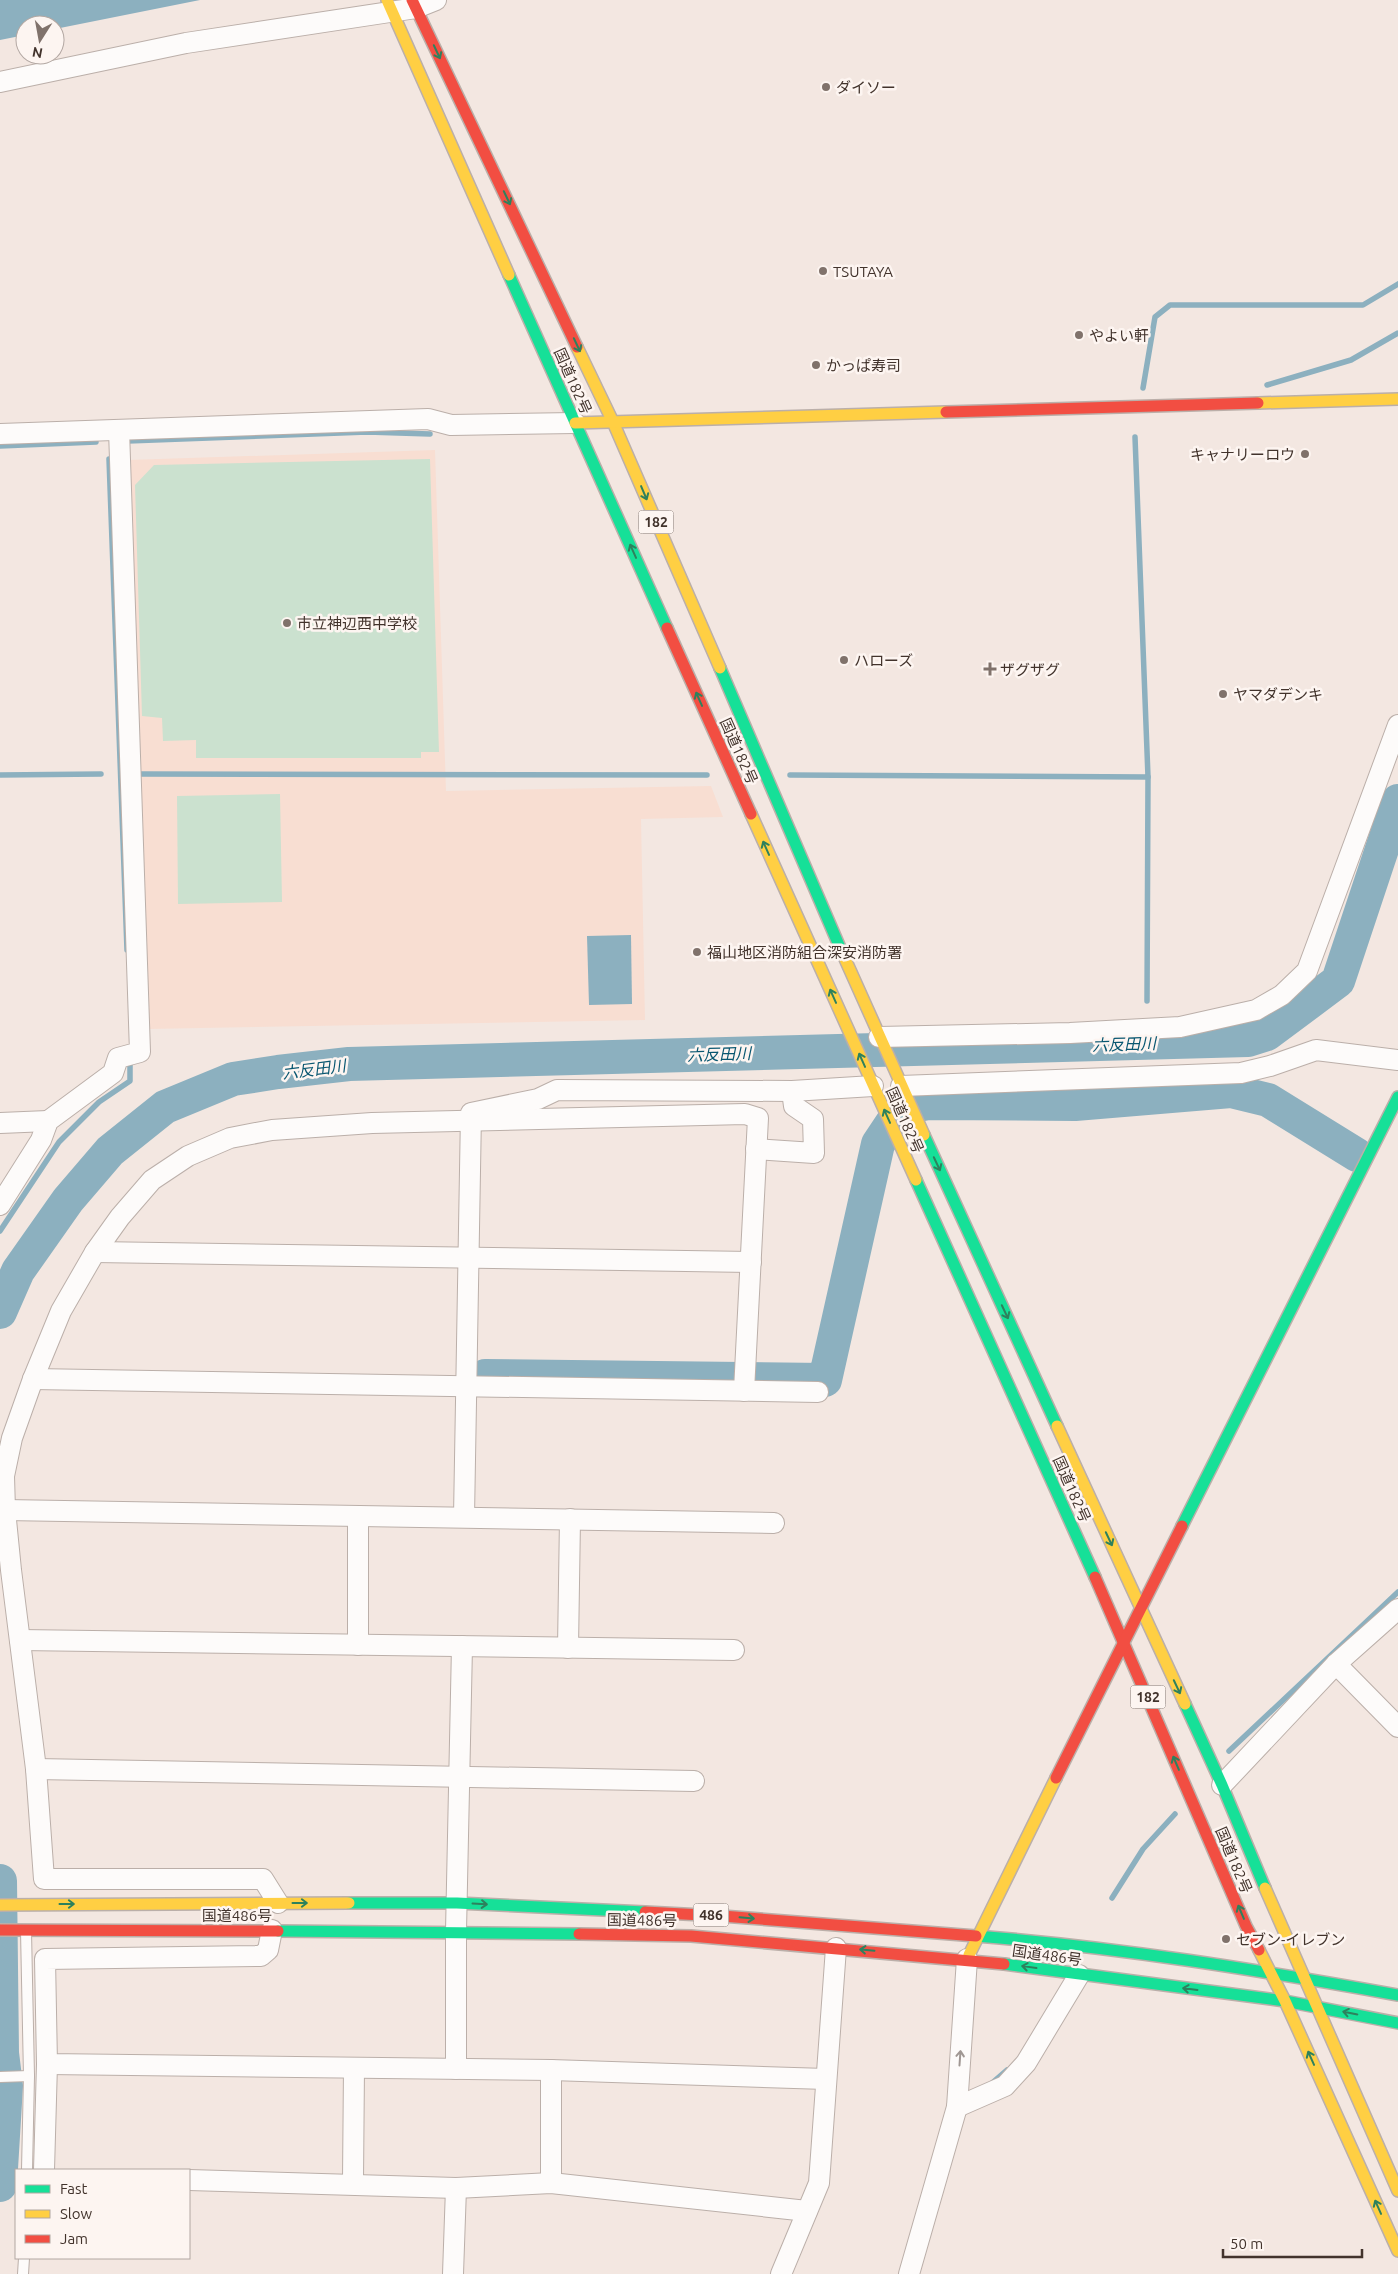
<svg xmlns="http://www.w3.org/2000/svg" width="1398" height="2274" font-family="Ubuntu,'Noto Sans JP',sans-serif">
  <style>
    .built { fill: #f8ded2 }
    .green { fill: #cbe1cf }
    .water { fill: #8cb0bf }
    .lines { fill: none; stroke-linecap: round; stroke-linejoin: round }
    .stream { stroke: #8cb0bf; stroke-width: 5.5 }
    .river { stroke: #8cb0bf; stroke-width: 34 }
    .lane-casing { stroke: #bbafa9; stroke-width: 12 }
    .street-casing { stroke: #bbafa9; stroke-width: 22 }
    .fast-casing { stroke: #bbafa9; stroke-width: 14 }
    .slow-casing { stroke: #bbafa9; stroke-width: 14 }
    .jam-casing { stroke: #bbafa9; stroke-width: 14 }
    .lane { stroke: #fdfbfa; stroke-width: 10 }
    .street { stroke: #fdfbfa; stroke-width: 20 }
    .fast { stroke: #16e098; stroke-width: 11 }
    .slow { stroke: #ffcf43; stroke-width: 11 }
    .jam { stroke: #f24e42; stroke-width: 11 }
    .oneway { stroke: #2e815d }
    .oneway2 { stroke: #a09793 }
    .poi-dot { fill: #80726b; stroke: #fdf5f1; stroke-width: 2 }
    .labels { text-anchor: middle; dominant-baseline: central; stroke-width: 5; stroke-linejoin: round; paint-order: stroke }
    .shield { fill: #fdf5f1; stroke: #7a6d67; stroke-width: 1 }
    .shield-label { font-size: 14px; font-weight: bold; fill: #42332c }
    .poi-label { font-size: 15px; fill: #42332c; stroke: #fdf5f1; text-anchor: start }
    .street-label { font-size: 15px; fill: #42332c; stroke: #fdf5f1 }
    .water-label { font-size: 16px; font-style: italic; fill: #095771; stroke: #fdf5f1 }
  </style>
  <rect width="100%" height="100%" fill="#f3e7e1"/>
  <!-- built -->
  <path class="built" d="M435 450 446 791 711 786 723 817 641 819 645 1020 147 1029 128 460Z"/>
  <!-- green -->
  <g class="green">
    <path d="M430 459 439 752H421V758H196V740L163 741 162 718 142 716 135 485 154 465Z"/>
    <path d="M280 794 282 902 178 904 177 796Z"/>
  </g>
  <!-- water -->
  <g class="water">
    <path d="M0 0H200L55 29V25H25V35L0 40Z"/>
    <path d="M631 935 632 1004 589 1005 587 936Z"/>
  </g>
  <g class="lines">
    <!-- stream -->
    <g class="stream">
      <path d="M1267 385 1351 360 1398 333"/>
      <path d="M1143 388 1155 317 1170 305H1363L1398 284"/>
      <path d="M128 441 367 432 430 434"/>
      <path d="M0 446 96 442"/>
      <path d="M109 459 127 950"/>
      <path d="M138 774 707 775"/>
      <path d="M0 775 101 774"/>
      <path d="M790 775 1148 777 1135 437"/>
      <path d="M1147 1001 1148 777"/>
      <path d="M1147 1088V1098"/>
      <path d="M0 1231 59 1142 99 1102 130 1081V1059"/>
      <path d="M1229 1751 1398 1592"/>
      <path d="M1112 1898 1143 1849 1175 1814"/>
      <path d="M992 2083 1007 2070"/>
    </g>
    <!-- river -->
    <g class="river">
      <path d="M0 1312 18 1271 68 1200 110 1151 165 1107 233 1079 278 1072 349 1064 1248 1040 1267 1034 1338 981 1398 801"/>
      <path d="M485 1376 825 1380 878 1144 902 1108 928 1103 1075 1104 1231 1091 1268 1100 1357 1155"/>
      <path d="M0 1881 2 2053 6 2086 0 2185"/>
    </g>
    <!-- lane casing -->
    <g class="lane-casing">
      <g id="lane">
        <path d="M26 1931 29 2076 27 2170"/>
        <path d="M0 2077 29 2076"/>
        <path d="M23 2274 24 2258"/>
      </g>
    </g>
    <!-- street casing -->
    <g class="street-casing">
      <g id="street">
        <path d="M0 82 186 43 416 8 436 0"/>
        <path d="M0 434 428 419 451 425 575 423"/>
        <path d="M879 1037 1070 1033 1180 1027 1256 1010 1282 995 1307 971 1398 725"/>
        <path d="M901 1086 1241 1073 1270 1066 1316 1050 1398 1060"/>
        <path d="M0 1123 48 1121"/>
        <path d="M756 1149 814 1153 813 1119 794 1106 792 1091"/>
        <path d="M0 1205 41 1140 48 1121 113 1073 118 1058 140 1052 119 430"/>
        <path d="M95 1252 751 1262"/>
        <path d="M33 1379 818 1392"/>
        <path d="M5 1510 774 1523"/>
        <path d="M358 1516V1645"/>
        <path d="M464 1517 471 1113 538 1099 557 1090 792 1091 873 1086"/>
        <path d="M20 1640 734 1650"/>
        <path d="M568 1648 570 1519"/>
        <path d="M1336 1664 1398 1727"/>
        <path d="M36 1769 694 1781"/>
        <path d="M1222 1785 1336 1664 1398 1609"/>
        <path d="M278 1903 263 1879H44L36 1769 11 1570 5 1510 4 1476 12 1438 33 1379 61 1311 95 1252 120 1217 152 1180 188 1156 230 1138 272 1130 372 1123 745 1114 758 1118 744 1391"/>
        <path d="M272 1930 268 1950 261 1956 45 1959 47 2064 551 2070 826 2079"/>
        <path d="M456 2069V1931L462 1646"/>
        <path d="M551 2070V2183"/>
        <path d="M957 2107 1005 2086 1026 2063 1079 1975"/>
        <path d="M44 2170 47 2064"/>
        <path d="M353 2179 354 2068"/>
        <path d="M189 2180 456 2188 551 2183 807 2211"/>
        <path d="M453 2274 456 2188"/>
        <path d="M781 2274 819 2183 836 1948"/>
        <path d="M909 2274 957 2107 967 1959"/>
      </g>
    </g>
    <!-- fast casing -->
    <g class="fast-casing">
      <g id="fast">
        <path d="M509 275 667 628"/>
        <path d="M720 668 841 950"/>
        <path d="M924 1135 1057 1426"/>
        <path d="M916 1180 1095 1577"/>
        <path d="M1182 1526 1398 1097"/>
        <path d="M1185 1704 1222 1785 1265 1888"/>
        <path d="M349 1903H457L645 1912"/>
        <path d="M278 1931 579 1934"/>
        <path d="M976 1936C1118 1947 1258 1970 1398 1995"/>
        <path d="M1004 1964 1285 2001 1398 2023"/>
      </g>
    </g>
    <!-- slow casing -->
    <g class="slow-casing">
      <g id="slow">
        <path d="M387 0 509 275"/>
        <path d="M577 347 613 422 720 668"/>
        <path d="M1258 403 1398 399"/>
        <path d="M575 423 946 412"/>
        <path d="M751 814 916 1180"/>
        <path d="M841 950 924 1135"/>
        <path d="M1057 1426 1185 1704"/>
        <path d="M1265 1888 1398 2191"/>
        <path d="M0 1905 349 1903"/>
        <path d="M1259 1950 1285 2001 1398 2251"/>
        <path d="M969 1955 1056 1778"/>
      </g>
    </g>
    <!-- jam casing -->
    <g class="jam-casing">
      <g id="jam">
        <path d="M412 0 577 347"/>
        <path d="M946 412 1258 403"/>
        <path d="M667 628 751 814"/>
        <path d="M1095 1577 1246 1926 1259 1950"/>
        <path d="M1056 1778 1182 1526"/>
        <path d="M645 1912 722 1916 976 1936"/>
        <path d="M0 1930 278 1931"/>
        <path d="M579 1934 691 1936 1004 1964"/>
      </g>
    </g>
    <!-- lane -->
    <use href="#lane" class="lane"/>
    <!-- street -->
    <use href="#street" class="street"/>
    <!-- fast -->
    <use href="#fast" class="fast"/>
    <!-- slow -->
    <use href="#slow" class="slow"/>
    <!-- jam -->
    <use href="#jam" class="jam"/>
  </g>
  <!-- one-way arrows -->
  <defs><path id="oneway-shaft" d="M-6 0H5M1.5-3L5.5 0L1.5 3" fill="none" stroke-width="1.6" stroke-linecap="round" stroke-linejoin="round" transform="scale(1.25)"/></defs>
  <g class="oneway">
    <use href="#oneway-shaft" transform="translate(437 52) rotate(65)"/>
    <use href="#oneway-shaft" transform="translate(507 198) rotate(65)"/>
    <use href="#oneway-shaft" transform="translate(577 345) rotate(65)"/>
    <use href="#oneway-shaft" transform="translate(644 493) rotate(67)"/>
    <use href="#oneway-shaft" transform="translate(633 551) rotate(-114)"/>
    <use href="#oneway-shaft" transform="translate(699 699) rotate(-114)"/>
    <use href="#oneway-shaft" transform="translate(766 848) rotate(-114)"/>
    <use href="#oneway-shaft" transform="translate(833 996) rotate(-114)"/>
    <use href="#oneway-shaft" transform="translate(862 1060) rotate(-114)"/>
    <use href="#oneway-shaft" transform="translate(887 1116) rotate(-114)"/>
    <use href="#oneway-shaft" transform="translate(937 1164) rotate(65)"/>
    <use href="#oneway-shaft" transform="translate(1005 1312) rotate(65)"/>
    <use href="#oneway-shaft" transform="translate(1109 1539) rotate(65)"/>
    <use href="#oneway-shaft" transform="translate(1177 1687) rotate(65)"/>
    <use href="#oneway-shaft" transform="translate(1176 1763) rotate(-113)"/>
    <use href="#oneway-shaft" transform="translate(300 1903)"/>
    <use href="#oneway-shaft" transform="translate(67 1904)"/>
    <use href="#oneway-shaft" transform="translate(480 1904) rotate(3)"/>
    <use href="#oneway-shaft" transform="translate(1241 1912) rotate(-113)"/>
    <use href="#oneway-shaft" transform="translate(747 1918) rotate(5)"/>
    <use href="#oneway-shaft" transform="translate(867 1950) rotate(-175)"/>
    <use href="#oneway-shaft" transform="translate(1029 1967) rotate(-172)"/>
    <use href="#oneway-shaft" transform="translate(1190 1989) rotate(-173)"/>
    <use href="#oneway-shaft" transform="translate(1350 2013) rotate(-169)"/>
    <use href="#oneway-shaft" transform="translate(1311 2058) rotate(-114)"/>
    <use href="#oneway-shaft" transform="translate(1378 2207) rotate(-114)"/>
  </g>
  <use class="oneway2" href="#oneway-shaft" transform="translate(960 2058) rotate(-86)"/>
  <!-- markers -->
  <g class="poi-dot">
    <circle cx="826" cy="87" r="5"/>
    <circle cx="823" cy="271" r="5"/>
    <circle cx="1079" cy="335" r="5"/>
    <circle cx="816" cy="365" r="5"/>
    <circle cx="1305" cy="454" r="5"/>
    <circle cx="287" cy="623" r="5"/>
    <circle cx="844" cy="660" r="5"/>
    <path d="M987.5 661.5h5v5h5v5h-5v5h-5v-5h-5v-5h5z"/>
    <circle cx="1223" cy="694" r="5"/>
    <circle cx="697" cy="952" r="5"/>
    <circle cx="1226" cy="1939" r="5"/>
  </g>
  <g class="labels">
    <!-- shield labels -->
    <g class="shield">
      <rect x="638.5" y="510.5" width="35" height="23" rx="4"/>
      <rect x="1130.5" y="1685.5" width="35" height="23" rx="4"/>
      <rect x="693.5" y="1903.5" width="35" height="23" rx="4"/>
    </g>
    <g class="shield-label">
      <text x="656" y="522">182</text>
      <text x="1148" y="1697">182</text>
      <text x="711" y="1915">486</text>
    </g>
    <!-- poi labels -->
    <g class="poi-label">
      <text x="836" y="87">ダイソー</text>
      <text x="833" y="271">TSUTAYA</text>
      <text x="1089" y="335">やよい軒</text>
      <text x="826" y="365">かっぱ寿司</text>
      <text x="1295" y="454" text-anchor="end">キャナリーロウ</text>
      <text x="297" y="623">市立神辺西中学校</text>
      <text x="854" y="660">ハローズ</text>
      <text x="1000" y="669">ザグザグ</text>
      <text x="1233" y="694">ヤマダデンキ</text>
      <text x="707" y="952">福山地区消防組合深安消防署</text>
      <text x="1236" y="1939">セブン-イレブン</text>
    </g>
    <!-- street labels -->
    <g class="street-label">
      <text transform="translate(573 381) rotate(66)">国道182号</text>
      <text transform="translate(739 751) rotate(66)">国道182号</text>
      <text transform="translate(905 1120) rotate(66)">国道182号</text>
      <text transform="translate(1072 1489) rotate(66)">国道182号</text>
      <text transform="translate(1234 1860) rotate(67)">国道182号</text>
      <text x="237" y="1915">国道486号</text>
      <text transform="translate(642 1920) rotate(1)">国道486号</text>
      <text transform="translate(1047 1955) rotate(8)">国道486号</text>
    </g>
    <!-- water labels -->
    <g class="water-label">
      <text transform="translate(1124 1044) rotate(-2)">六反田川</text>
      <text transform="translate(719 1054) rotate(-2)">六反田川</text>
      <text transform="translate(314 1069) rotate(-7)">六反田川</text>
    </g>
  </g>
  <!-- legend -->
  <rect x="15" y="2169" width="175" height="90" fill="#fdf5f1" stroke="#b2a7a2"/>
  <rect x="25" y="2185" width="25" height="8" fill="#16e098" stroke="#b2a7a2"/>
  <text x="60" y="2194" font-size="15" fill="#42332c">Fast</text>
  <rect x="25" y="2210" width="25" height="8" fill="#ffcf43" stroke="#b2a7a2"/>
  <text x="60" y="2219" font-size="15" fill="#42332c">Slow</text>
  <rect x="25" y="2235" width="25" height="8" fill="#f24e42" stroke="#b2a7a2"/>
  <text x="60" y="2244" font-size="15" fill="#42332c">Jam</text>
  <!-- north arrow -->
  <g transform="translate(40 40) rotate(191)"><circle r="24" fill="#fdf5f1" stroke="#b2a7a2"/>
  <path d="M0-4L9 19L0 12L-9 19Z" fill="#80726b"/>
  <text y="-8" font-size="14" font-weight="bold" text-anchor="middle" fill="#42332c">N</text>
  </g>
  <!-- scale -->
  <path d="M1223 2249v8h139v-8" fill="none" stroke="#42332c" stroke-width="2.5"/>
  <text x="1230" y="2249" font-size="15" fill="#42332c" stroke="#fdf5f1" stroke-width="4" paint-order="stroke">50 m</text>
</svg>
